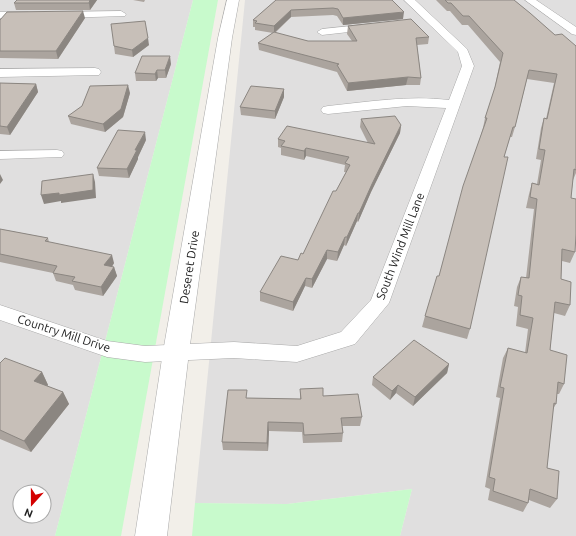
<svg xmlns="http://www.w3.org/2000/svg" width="576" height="536" font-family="Ubuntu,sans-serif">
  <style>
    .residential { fill: #e0dfdf; fill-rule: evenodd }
    .park { fill: #c8facc }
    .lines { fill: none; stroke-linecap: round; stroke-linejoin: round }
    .minor-casing { stroke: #a9a9a9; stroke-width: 1 }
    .tertiary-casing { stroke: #a9a9a9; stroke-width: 1 }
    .minor { fill: #fff; fill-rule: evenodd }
    .tertiary { fill: #fff; fill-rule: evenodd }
    .wall { fill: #aba49e }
    .shaded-wall { fill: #8b8681 }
    .building { fill: #c7bfb8; stroke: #8b8681 }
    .labels { text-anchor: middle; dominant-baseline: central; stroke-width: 3.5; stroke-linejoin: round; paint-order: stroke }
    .street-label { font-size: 12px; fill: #222; stroke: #fff }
  </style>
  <rect width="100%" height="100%" fill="#f2efe9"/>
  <!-- residential -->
  <g class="residential">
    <path d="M0 0H193L55 536H0ZM20 492H44V516H20Z"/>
    <path d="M245 0H576V536H400L412 489 287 504 195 503Z"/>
  </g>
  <!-- park -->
  <g class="park">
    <path d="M193 0H218L121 536H55Z"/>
    <path d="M412 489 400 536H192L195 503 287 504Z"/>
  </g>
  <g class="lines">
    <!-- minor casing -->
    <g class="minor-casing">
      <g id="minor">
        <path d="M404 0H415L467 49 474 66 389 303 355 344 297 362 234 358 145 362 107 357 0 320V305L107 341 145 346 234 342 297 346 341 332 371 300 446 108 407 106 328 114 323 113 321 110 323 107 328 106C368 102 408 95 449 100L462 66 458 52Z"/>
        <path d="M525 0H536L576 27V35L572 34Z"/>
        <path d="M121 11 126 14 125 16 60 18 55 15 60 12Z"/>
        <path d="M0 12H28L33 15 28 18H0Z"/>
        <path d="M371 24 376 27 375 29 322 35 317 32 322 29Z"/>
        <path d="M95 68 99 69 101 72 99 75 0 77V69Z"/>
        <path d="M57 150 62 151 64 154 62 157 0 159V151Z"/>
      </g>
    </g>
    <!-- tertiary casing -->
    <g class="tertiary-casing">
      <path id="tertiary" d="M227 0H239L232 38 189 352 167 536H135L163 352 218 38Z"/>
    </g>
    <!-- minor -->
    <use href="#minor" class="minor"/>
    <!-- tertiary -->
    <use href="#tertiary" class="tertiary"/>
  </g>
  <!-- wall -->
  <g class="wall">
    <path d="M17 0H97L90 10H16L14 3Z"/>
    <path d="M133 0H145L144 2Z"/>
    <path d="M276 0H392L403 19 343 25 337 16 333 15 291 17 275 33 308 41H352L347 34 348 26 429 37 428 44 417 45 421 78 420 85H406L347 91 337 72 259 50 258 43 273 33 255 30V27H253V20Z"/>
    <path d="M436 0H514L555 35 576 46V173L573 180 571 198 575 252 570 263 562 261 561 279 570 305 565 316 554 313 550 350 564 384 559 394H557L556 404 553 409 547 468 557 499 550 508 529 500 528 503 523 512 488 500 490 489 485 487 500 398 496 397 503 358 508 348 525 353 528 329 516 326 518 307 514 306 517 287 521 277 526 278 534 209 526 208 529 194 532 183 537 184 541 160 536 159 541 128 544 118 546 119 554 83 527 79 515 127 512 137H510L504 157 470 329 467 339 422 327 425 316 439 276 483 128 485 118 494 91 500 62 468 25H462L450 11H447Z"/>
    <path d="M85 18 58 59 0 58V20Z"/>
    <path d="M149 45 133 57 115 54 114 46Z"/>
    <path d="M171 64 166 78H158L156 81H136L135 73Z"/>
    <path d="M0 83 36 84 38 92 10 135 0 134Z"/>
    <path d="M284 89V97L275 119 241 115 240 107Z"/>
    <path d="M130 93 123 117 105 132 71 124 68 116Z"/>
    <path d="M361 119 401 125 400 133 371 192 358 222 357 221 346 246 344 245 337 261 327 259 312 288 305 286 293 311 260 301V292L298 260 303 254 346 172H344L345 165 306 156 304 160 281 155V148L278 147V139L368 143 360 127Z"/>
    <path d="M146 140 138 157V159L129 178 99 176 97 168Z"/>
    <path d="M0 229 48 238 49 242 114 263 112 267H114L117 276 103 296 75 290 73 285 56 281 53 273 0 262Z"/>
    <path d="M0 363 42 372 48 385 47 386 63 392 69 404 31 452 0 439Z"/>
    <path d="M449 364 447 373 413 406 396 393 390 400 372 385 373 377Z"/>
    <path d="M300 389 323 396 362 417 360 426H342L343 433 342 442 303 443 302 432 269 431 268 451 223 450 222 442 247 398 300 399Z"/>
  </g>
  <!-- shaded-wall -->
  <g class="shaded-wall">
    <path d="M90 0H97L90 10 89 3Z"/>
    <path d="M291 10V17L274 33V26Z"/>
    <path d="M83 11 85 18 58 59 56 51Z"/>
    <path d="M404 12 403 19 343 25V18Z"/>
    <path d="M148 38 149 45 133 57 132 50Z"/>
    <path d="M170 56 171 64 166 78 165 70Z"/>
    <path d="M157 70 158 78 156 81 155 74Z"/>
    <path d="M408 77 406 85 347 91 348 83Z"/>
    <path d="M36 84 38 92 10 135 7 127Z"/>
    <path d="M128 85 130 93 123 117 105 132 103 124Z"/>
    <path d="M284 89V97L275 119V111Z"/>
    <path d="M401 125 400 133 371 192 358 222 359 213 372 184Z"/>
    <path d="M145 132 146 140 138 157V159L129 178 127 169 135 150Z"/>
    <path d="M306 148V156L304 160V151Z"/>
    <path d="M0 174 3 180 0 184Z"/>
    <path d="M93 174 95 182 96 198 61 203V201L44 204 41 195Z"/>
    <path d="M358 213 357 221 346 246 347 237Z"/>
    <path d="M345 237 344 245 337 261 338 252Z"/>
    <path d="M327 250V259L312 288V279Z"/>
    <path d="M112 255 114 263 107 274 104 265Z"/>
    <path d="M114 267 117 276 103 296 101 287Z"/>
    <path d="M306 278 305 286 293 311V302Z"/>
    <path d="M449 364 447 373 413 406 415 397Z"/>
    <path d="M42 372 48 385 41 394 34 381Z"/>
    <path d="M398 385 396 393 390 400 392 391Z"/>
    <path d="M63 392 69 404 31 452 24 441Z"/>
    <path d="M268 422 269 431 268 451 267 443Z"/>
  </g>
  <!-- building -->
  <g class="building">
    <path d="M17 0H90L89 3H14Z"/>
    <path d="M276 0H392L404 12 343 18 338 9 333 8 291 10 274 26 255 23 257 21 253 20Z"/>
    <path d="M445 0H514L530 13 555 35 562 34 576 46V170L574 169 571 198 576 199V234L575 252 562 249 561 279 571 282 570 305 555 302 550 350 567 355 564 384 558 382 556 404 554 403 547 468 559 471 557 499 530 489 528 503 493 491 495 479 489 477 504 388 500 387 508 348 527 353 533 318 520 315 522 296 518 295 521 277 529 278 537 199 530 197 532 183 539 185 545 150 539 149 544 118 547 119 557 74 529 70 515 127H513L504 157H508L470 329 425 316 437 276H439L463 186 487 118H485L495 87 503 53 469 16H463L451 3H448Z"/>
    <path d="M83 11 56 51H0V20L7 12Z"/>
    <path d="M411 19 429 37 416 38 421 78 408 77 348 83 337 65 339 64 258 43 274 32 308 41H357L348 26Z"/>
    <path d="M145 21 148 38 132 50 114 46 111 24Z"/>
    <path d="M142 56H170L165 70H157L155 74 135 73Z"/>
    <path d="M0 83 36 84 7 127 0 126Z"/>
    <path d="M128 85 121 109 103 124 68 116 82 106 90 86Z"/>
    <path d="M251 86 284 89 275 111 240 107Z"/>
    <path d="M395 116 401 125 372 184 359 213H358L347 237H345L338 252 327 250 312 279 306 278 293 302 260 292 281 256 298 260 301 253 303 254 333 191H336L350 165 345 163 349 157 306 148 304 151 281 146 285 141 278 139 287 126 375 144 361 119Z"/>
    <path d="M118 130 145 132 135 150H137L127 169 97 168Z"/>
    <path d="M93 174V190L59 195V193L41 195 42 181Z"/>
    <path d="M0 229 48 238 45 241 112 255 104 265 114 267 101 287 72 281 75 277 53 273 57 266 0 254Z"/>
    <path d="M414 340 449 364 415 397 398 385 392 391 373 377Z"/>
    <path d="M5 358 42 372 34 381 63 392 24 441 0 430V363Z"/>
    <path d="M323 388V396L358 394 362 417 341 418 343 433 304 435 303 423 268 422 267 443 222 442 228 390H247L246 398 301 399 300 389Z"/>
  </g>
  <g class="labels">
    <!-- street labels -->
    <g class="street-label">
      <text transform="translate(400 246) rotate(-69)">South Wind Mill Lane</text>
      <text transform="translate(189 267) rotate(-81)">Deseret Drive</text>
      <text transform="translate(64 333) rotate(18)">Country Mill Drive</text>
    </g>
  </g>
  <!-- north arrow -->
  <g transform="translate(32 504) rotate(201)"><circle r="19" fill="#ffffff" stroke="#a7a7a7"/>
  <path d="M0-3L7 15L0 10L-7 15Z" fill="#d40000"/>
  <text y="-6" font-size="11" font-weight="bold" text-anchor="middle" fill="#222222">N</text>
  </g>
</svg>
